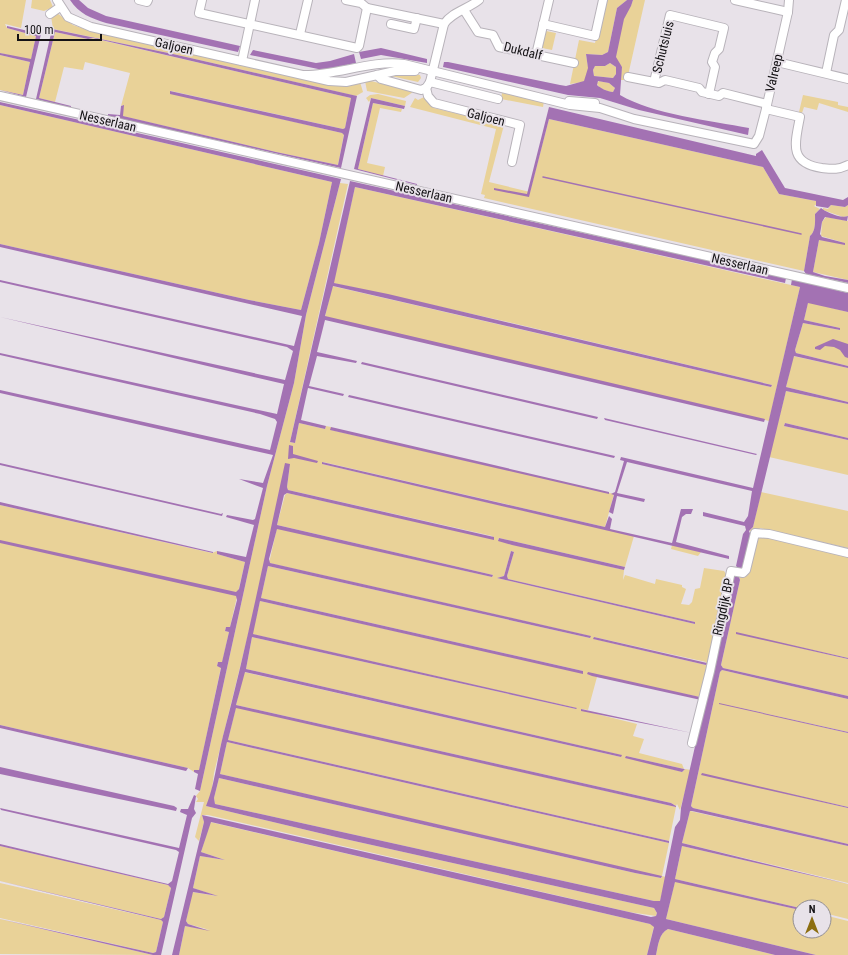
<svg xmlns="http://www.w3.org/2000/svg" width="848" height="955" font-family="'Roboto Condensed',sans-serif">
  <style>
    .green { fill: #e9d298; fill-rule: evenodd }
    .water { fill: #a372b3; fill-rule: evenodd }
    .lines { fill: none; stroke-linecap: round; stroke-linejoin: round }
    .stream { stroke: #a372b3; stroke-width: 1.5 }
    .minor-casing { stroke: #b8b3ba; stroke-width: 10 }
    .minor { stroke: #fff; stroke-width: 8 }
    .labels { text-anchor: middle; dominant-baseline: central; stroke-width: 4; stroke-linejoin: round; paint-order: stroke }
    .street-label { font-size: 13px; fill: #141215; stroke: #e8e2e9 }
  </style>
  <rect width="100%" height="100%" fill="#e8e2e9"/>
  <!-- green -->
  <g class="green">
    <path d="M0 0H26L21 28 5 24 7 28 36 36 31 60 0 53Z"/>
    <path d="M32 0H50L53 7 44 11 31 8Z"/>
    <path d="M605 0H627L617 8 608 52 602 55 586 54C586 60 593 77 583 82 579 83 574 83 570 84L579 40 595 43Z"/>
    <path d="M633 0H645L627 80H620L622 67 616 60C616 47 619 29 624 18 627 11 631 7 633 0Z"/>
    <path d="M57 13 73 25 90 31 312 80 360 82 363 92 356 96 173 54 53 29 51 16Z"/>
    <path d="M546 31 556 33 552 50 542 48Z"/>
    <path d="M55 32 88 39 92 38 351 98 345 128 343 129 171 91 170 93 342 133 344 134 338 165 276 152 122 116 123 105 121 106 130 73 85 62 83 70 64 67 55 102 39 98Z"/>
    <path d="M0 55 30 62 23 95 0 90Z"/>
    <path d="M610 63 616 67V74L613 78 594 76 593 70 595 66H605Z"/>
    <path d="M400 73 420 75 421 78 418 82 391 76Z"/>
    <path d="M367 80 411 91 413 92 404 98 367 91 365 81Z"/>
    <path d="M599 81 609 83 615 88 613 92C608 92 597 88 597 83Z"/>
    <path d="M502 93 544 101 543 107 501 99Z"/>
    <path d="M378 94 406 101 405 106 371 98 369 102 366 98 370 95Z"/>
    <path d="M803 95 838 102V105L848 107V112L819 103 817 110 804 107 802 113 799 112Z"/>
    <path d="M424 97 434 108 504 125 489 182 530 192 549 119 763 167 779 194 816 201 817 204 814 206 820 209 815 214C815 221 816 231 810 236L804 271 484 198 485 195 481 194 496 129 410 107 415 98 418 100Z"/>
    <path d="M373 103 402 109 401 112 380 108 367 163 385 167 383 176 358 169Z"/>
    <path d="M0 105 332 182 319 243 301 310 249 300 0 244Z"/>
    <path d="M340 183 348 184 290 442 295 443 299 423 325 429 326 426 331 427V430L614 494 605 527 323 462 322 464 634 536 625 567 499 538 498 540 624 570 623 580 625 575 655 584 656 579 682 585V587L686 589 681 604 689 605 692 602 695 589 700 588 704 568 724 571 728 577 700 697 592 676 597 677 588 710 581 709V710L637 724 633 736 644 739 639 753 682 764 684 769 626 756 682 772 685 769 691 770 680 810 677 804 676 806 671 803 236 705 244 672 621 757V755L246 669 252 637 576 709V708L252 634 260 601 583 673V671L261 598 268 566 590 638V636L269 563 277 528 492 577 493 575 277 525 285 495 287 493 494 539 492 536 288 490 287 487 290 464 214 773 211 797 206 806 336 837 654 908 657 913 656 916 629 912 208 815H202L204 822 199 841 195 837 204 802H196L198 799 196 796 200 791 267 486 294 383 306 315ZM511 551 514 552 507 576 508 579 695 622V624L497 578 504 576ZM594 637 706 662V665L594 639Z"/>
    <path d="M355 187 800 287 769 421 325 317 332 286 771 387 772 385 508 322 333 283Z"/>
    <path d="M831 205 845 207 848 205V216L843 217 823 210V208L828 209Z"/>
    <path d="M826 217 848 221V280L813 272 819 240 845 243 821 236 822 222Z"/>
    <path d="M808 302 848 312V366L796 353 795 350 803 323 840 330V328L804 320Z"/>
    <path d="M793 356 848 368V402L786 387Z"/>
    <path d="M786 391 848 404V438L785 423 784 426 848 440V475L769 457Z"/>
    <path d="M761 492 848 511V548L760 528 758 532 749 531 753 527Z"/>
    <path d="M0 505 212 553 217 551V554L245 562 230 627H226L225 631 229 632 222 663 218 662 217 666 221 667 199 771 195 770 194 772 188 768 0 725Z"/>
    <path d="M759 536 848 557V658L736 633 848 659V696L723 668 721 665 740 580 738 574 747 576 756 538Z"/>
    <path d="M672 545 701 552 698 556 671 549Z"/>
    <path d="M722 670 848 699V732L719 703 848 733V807L701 774 848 808V844L693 808 691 806 720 672Z"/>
    <path d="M236 707 676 807 669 841 228 740Z"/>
    <path d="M227 742 669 843 662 876 666 877 660 901H654L215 804 214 798 219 778 635 873 661 878 662 877 220 774Z"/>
    <path d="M690 811 848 846V883L682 843Z"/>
    <path d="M210 822 650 924 654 926 647 955H179L185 926 210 930 188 924 186 921 192 892 217 896 193 888 200 856 225 860 201 852Z"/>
    <path d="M0 846 168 885 171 888 164 917 161 919 0 881Z"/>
    <path d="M682 846 848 884V919L824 913V907L800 908 675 879Z"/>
    <path d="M675 881 800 910V931H824V915L848 921V955H816L666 919Z"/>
    <path d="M0 883 161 920 163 922 156 952 153 953 0 918Z"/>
    <path d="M0 919 153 955 0 954Z"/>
    <path d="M668 929 775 955H656C658 946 659 933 668 929Z"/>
  </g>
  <!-- water -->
  <g class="water">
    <path d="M70 0H79L88 8 106 16 240 46 238 52 106 23C91 18 79 14 70 0Z"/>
    <path d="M627 0H633L631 6 624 19 616 57 622 67 620 95C652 114 711 121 749 128L748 135 639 110 600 98 568 95 443 67 444 62H448L560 85 566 86 584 81 588 68 586 54 602 55 608 52 617 8ZM610 63 616 67V74L613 78 594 76 593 70 595 66H605ZM598 81 609 83 615 88 613 92C608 92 600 88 597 85Z"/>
    <path d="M7 26 41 34 26 97 0 90 23 95 30 62 0 55V53L31 59 36 36 7 28Z"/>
    <path d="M52 29 173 54 357 96 341 168 108 116V114L120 115 121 106 124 105 123 116 276 152 338 165 344 135 342 133 170 94V91L343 129 345 128 351 98 93 38 88 39 55 32 39 98 71 106V108L36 99Z"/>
    <path d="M381 48 427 59V63L381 55 361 59 359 52Z"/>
    <path d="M253 50 316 63 330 61 354 54 356 63 323 70 250 55Z"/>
    <path d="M371 98 405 106 404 109 373 103 358 169 417 184V185L354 169Z"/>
    <path d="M0 102 341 179 306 315 294 383 267 486 200 791 195 789 198 774 194 772V770H199L221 668 217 666 218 662H222L229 632 225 631 226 627H230L237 600 236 596 0 543V540L236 592 239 589 245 562 217 554V551L246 557 254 525 226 517 227 515 253 520 255 519 263 488 239 479 263 483 273 455 0 393V390L270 450 277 422 275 419 260 414 0 355V353L277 414 284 384 0 317 285 380 293 351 287 347 0 282V280L294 346 302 316 0 247V244L249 300 301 310 319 243 332 182 0 105Z"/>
    <path d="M549 107 756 156V154L762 150 785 188 843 200 848 197V205L845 207 831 205 828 208 816 206V201L779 194 763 167 549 119 529 197 494 190V188L527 194Z"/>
    <path d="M350 181 786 278 785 283 355 187 334 283 388 294 772 385 771 387 333 286 325 316 765 419 764 422 325 320 317 352 357 361 356 363 317 356 309 386 344 394 343 396 308 388 301 420 326 426 325 429 299 423 295 443 290 442Z"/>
    <path d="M821 208C824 211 840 219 848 216L847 221 825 217 822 222 820 234 822 237 845 243V245L819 240 813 272 825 276 848 280V283L806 274 804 271 810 236C816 231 815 221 815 214Z"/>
    <path d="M792 279 848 293V312L808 303 804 320 840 328V330L803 323 795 350 796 353 848 366V368L794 356 786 387 848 402V404L786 391 753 527 749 531 751 536 744 566 740 570 736 566 743 534 746 530 745 526 703 516V512L744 522 748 516 752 491 627 462 617 493 645 499 644 502 617 496 613 514 609 512 614 495 611 494 615 492 624 461 620 460 621 457 753 488 800 287 791 285Z"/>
    <path d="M833 339 848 344V358L845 357 840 350 834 347 825 346 820 350 815 349V347Z"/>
    <path d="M362 362 598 417 597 419 361 364Z"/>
    <path d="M349 395 615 456 614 458 348 397Z"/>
    <path d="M604 418 757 454 756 455 605 420Z"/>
    <path d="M785 423 848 438V440L784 426Z"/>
    <path d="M331 427 609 492V494L330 430Z"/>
    <path d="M289 445 293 446V454L318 461 317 463 294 458 288 459Z"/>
    <path d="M322 462 605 527 609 516 612 519 610 529 672 543 681 509H693L691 514H686L682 517 676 542 729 556V559L322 464Z"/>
    <path d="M0 463 221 514 223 513 222 516 0 465Z"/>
    <path d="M285 463 290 464 287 487 288 490 494 537V540L287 493 284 495 277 525 493 575 492 577 277 529 269 559 270 563 591 636 590 638 268 566 261 598 583 671V674L260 601 253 634 577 708 576 709 252 637 246 669 622 755 621 757 245 672 236 705 671 803 676 806V807L236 708 228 740 669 841V843L227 742 220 774 662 876 661 878 635 873 219 778 214 798 215 804 654 901H660L675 827 680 820 681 808 734 575 738 574 740 580 721 665 723 668 848 696V699L722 670 720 672 691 806 693 808 848 844V846L692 811H690L682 843 848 884 682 846 675 879 800 908V910L675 882 666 919 816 955H775L668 929C659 933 658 946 656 955H647L654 927 650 924 211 822 201 852 225 860 200 856 193 888 218 896 193 892 186 921 188 924 210 931 185 926 179 955H172L204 822 202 815 651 917 656 916 657 913 654 908 336 837 206 806C215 784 217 759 223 736 247 646 265 554 285 463Z"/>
    <path d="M0 502 213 552V553L0 505Z"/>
    <path d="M499 538 625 567 624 570 512 545 498 541Z"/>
    <path d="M511 551 514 552 507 576 508 579 695 622V624L497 578 504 576Z"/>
    <path d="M736 632 848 658V659L736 634Z"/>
    <path d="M594 637 707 663 706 665 593 639Z"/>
    <path d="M588 672 700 697 701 700 592 676 587 674Z"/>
    <path d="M719 703 848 732V733L719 704Z"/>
    <path d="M581 709 692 733 581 711Z"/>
    <path d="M0 725 188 768 186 771 0 728Z"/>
    <path d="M626 756 684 769H685L682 772 625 758Z"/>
    <path d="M0 767 174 806 177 808 176 811 0 774Z"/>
    <path d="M702 773 848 807V808L701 775Z"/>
    <path d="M194 795 196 796 194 809 196 813 192 818 161 955H153L0 919 153 953 156 952 163 922 161 920 0 881 161 919 164 917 171 888 168 885 0 846V844L168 884 172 881 179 852 176 850 1 810 0 808 179 848 187 815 180 812 181 809H188Z"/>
  </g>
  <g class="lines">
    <!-- stream -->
    <path class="stream" d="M543 177 801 234"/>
    <!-- minor casing -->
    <g class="minor-casing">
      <g id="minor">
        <path d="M57 0 68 17 91 27 329 81 346 82 395 71H415"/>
        <path d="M139 0 147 2 148 0"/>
        <path d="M202 0 199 13 357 48 359 46 367 8"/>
        <path d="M346 0 361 3 367 8 444 24"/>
        <path d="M735 0 788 12"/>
        <path d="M464 10 478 32 493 35 499 47 574 63"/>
        <path d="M50 14 60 7"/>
        <path d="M391 24 414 29 417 18"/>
        <path d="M543 24 595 36 603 0"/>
        <path d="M300 34 308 0"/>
        <path d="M536 55 549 0"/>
        <path d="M242 61 255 0"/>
        <path d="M777 62 848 79"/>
        <path d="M826 73 834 35 839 30 846 0"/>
        <path d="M305 75C339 75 370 60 404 64L570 105 600 108 634 119 754 144 759 136 766 109 788 12 789 0"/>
        <path d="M377 75 381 79 421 90 426 88 430 82 444 24C452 12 468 9 479 0"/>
        <path d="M628 77 659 83 665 80 699 88 702 92 719 96 723 93 767 104"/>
        <path d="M430 82 498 99"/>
        <path d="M654 82 670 15 724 28 719 49 715 53 712 62 715 67 709 94"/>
        <path d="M426 88 428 96 434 103 520 125 512 162"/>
        <path d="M0 96 848 288"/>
        <path d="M569 101 595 103"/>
        <path d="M766 109 800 117C795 143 788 163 822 168 832 169 838 170 848 165"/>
        <path d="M692 743 710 671 731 571 743 573 746 570 755 533 769 534 848 553"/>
      </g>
    </g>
    <!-- minor -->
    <use href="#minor" class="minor"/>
  </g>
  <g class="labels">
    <!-- street labels -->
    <g class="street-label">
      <text transform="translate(174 46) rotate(13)">Galjoen</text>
      <text transform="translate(663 47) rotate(-76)">Schutsluis</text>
      <text transform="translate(523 51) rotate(14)">Dukdalf</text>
      <text transform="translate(774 73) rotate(-77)">Valreep</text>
      <text transform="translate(486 117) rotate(14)">Galjoen</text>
      <text transform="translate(108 121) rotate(13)">Nesserlaan</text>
      <text transform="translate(424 192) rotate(13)">Nesserlaan</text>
      <text transform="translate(740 264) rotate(13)">Nesserlaan</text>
      <text transform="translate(723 607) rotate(-78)">Ringdijk BP</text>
    </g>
  </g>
  <!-- north arrow -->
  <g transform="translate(812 919)"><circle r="19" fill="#e8e2e9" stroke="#938f94"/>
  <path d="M0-3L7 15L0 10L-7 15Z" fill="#8c6e11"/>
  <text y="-6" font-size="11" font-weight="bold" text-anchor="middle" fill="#141215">N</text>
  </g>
  <!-- scale -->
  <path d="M18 34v6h83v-6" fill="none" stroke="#141215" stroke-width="2"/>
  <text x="24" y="34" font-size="12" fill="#141215" stroke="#e8e2e9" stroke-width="3" paint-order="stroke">100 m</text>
</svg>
